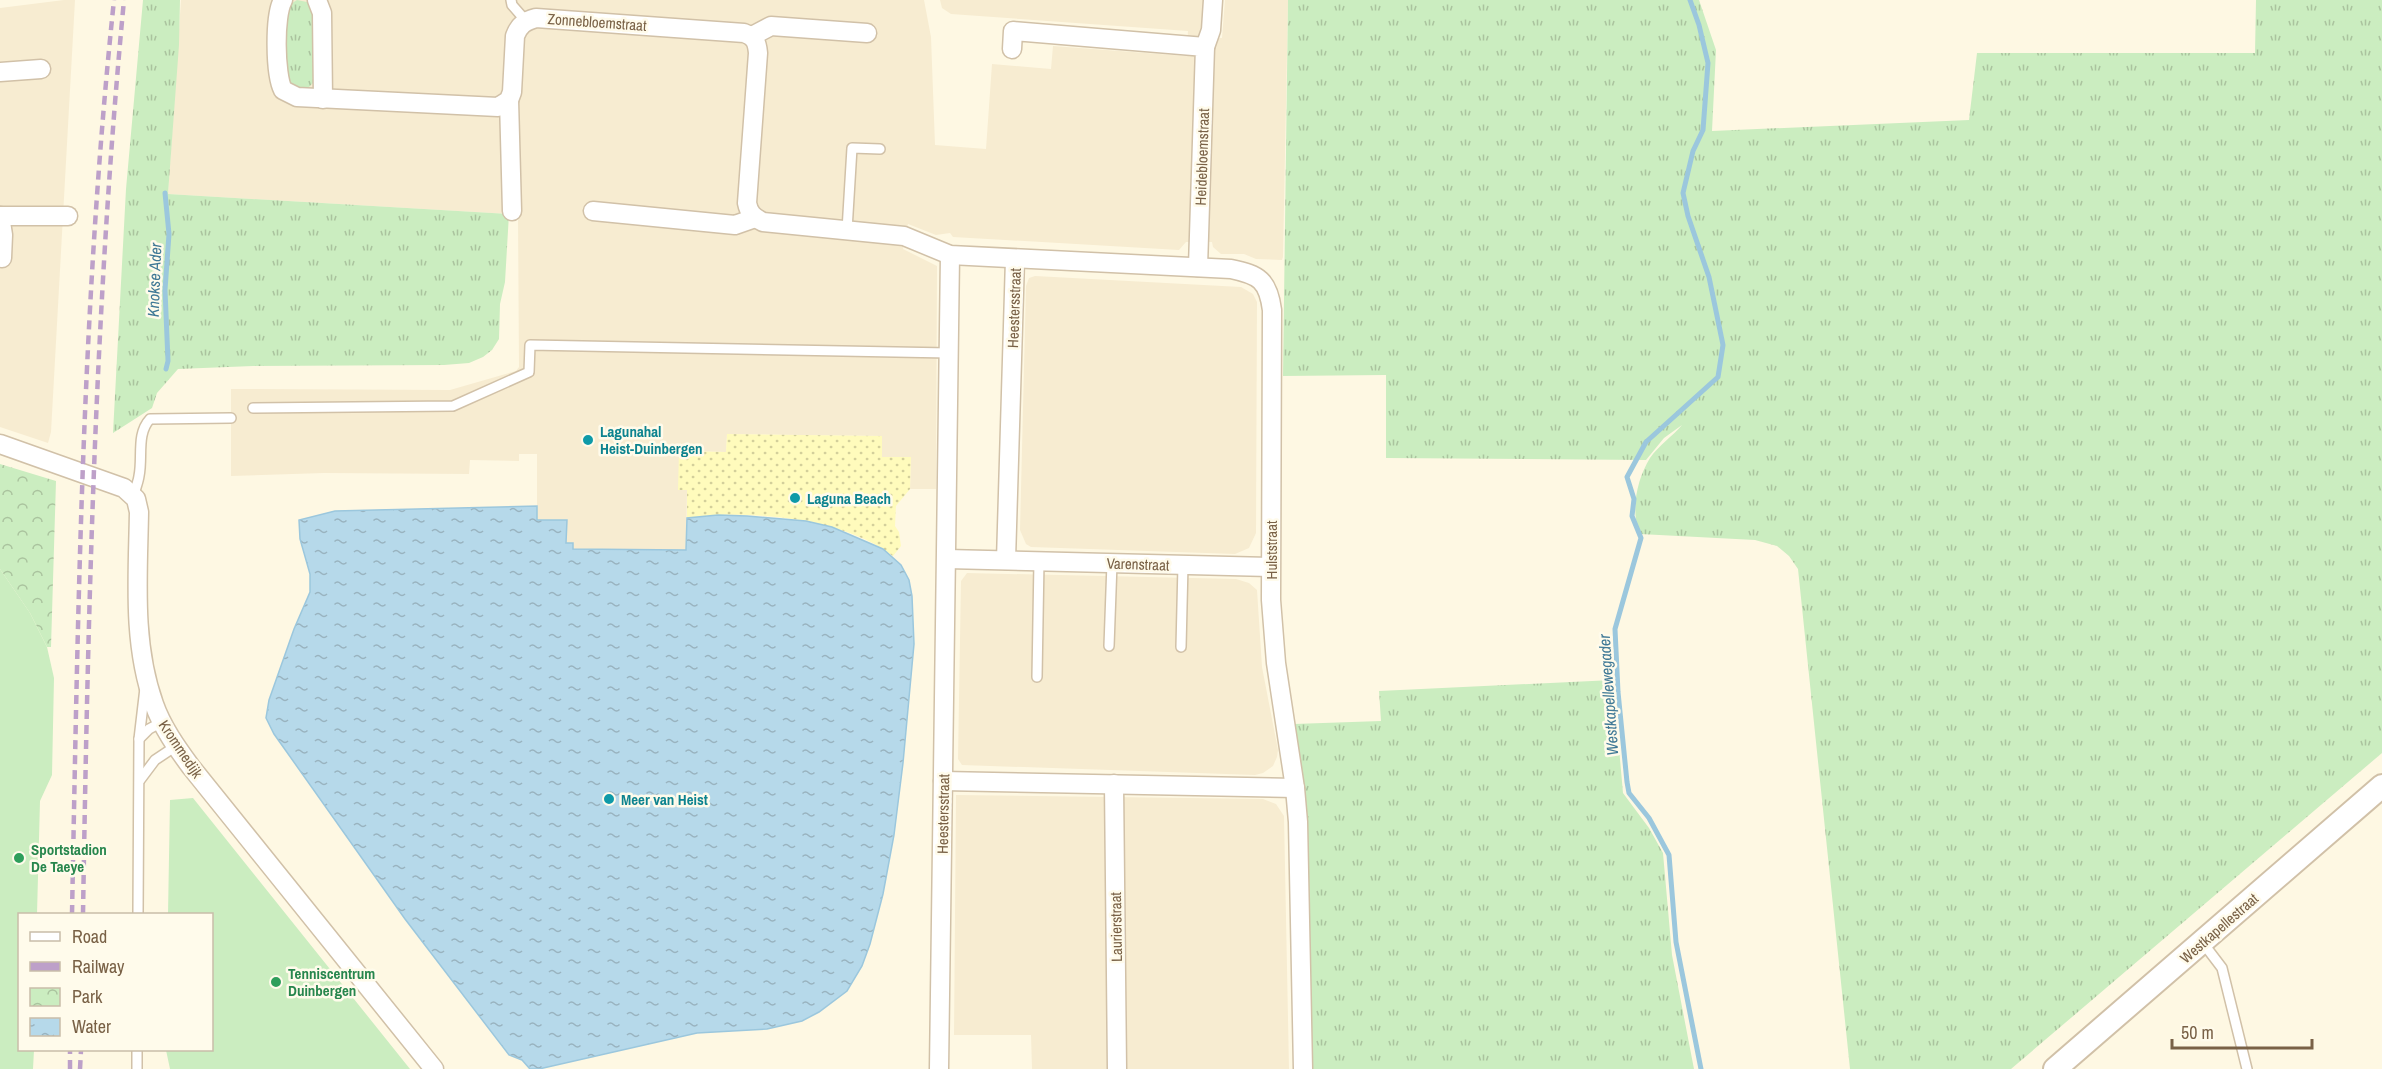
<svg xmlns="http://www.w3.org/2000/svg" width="2382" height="1069" font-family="'Archivo Narrow',sans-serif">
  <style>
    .residential { fill: #f7ecd1 }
    .grass { fill: url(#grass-tufts) }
    .sand { fill: url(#sand-dots) }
    .park { fill: url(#park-crowns) }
    .pitch { fill: #cbedc0 }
    .water { fill: url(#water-ripples); stroke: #9bc7dd; stroke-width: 1.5 }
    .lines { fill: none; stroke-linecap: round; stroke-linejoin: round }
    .stream { stroke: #9bc7dd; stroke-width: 5 }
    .service-casing { stroke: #d1c1a8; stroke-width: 12 }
    .minor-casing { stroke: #d1c1a8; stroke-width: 21 }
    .tertiary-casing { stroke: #d1c1a8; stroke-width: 26 }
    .service { stroke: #fff; stroke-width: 9 }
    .minor { stroke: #fff; stroke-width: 18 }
    .tertiary { stroke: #fff; stroke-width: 22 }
    .rail { stroke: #bda0c9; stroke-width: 4.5; stroke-dasharray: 9 6; stroke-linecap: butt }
    .culture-dot { fill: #0f9aa8; stroke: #fffbeb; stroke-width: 2 }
    .leisure-dot { fill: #2e9e5b; stroke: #fffbeb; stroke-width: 2 }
    .labels { text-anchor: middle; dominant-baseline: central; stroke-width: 5; stroke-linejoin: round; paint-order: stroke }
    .street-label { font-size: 15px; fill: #796146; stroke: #fffbeb }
    .culture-label { font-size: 15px; font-weight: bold; fill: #0d838f; stroke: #fffbeb; text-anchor: start }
    .leisure-label { font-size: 15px; font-weight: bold; fill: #27864d; stroke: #fffbeb; text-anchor: start }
    .water-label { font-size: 16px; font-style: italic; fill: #407996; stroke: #fffbeb }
  </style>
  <defs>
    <pattern id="grass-tufts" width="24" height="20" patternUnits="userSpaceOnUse" patternTransform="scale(1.5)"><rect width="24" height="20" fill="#cbedc0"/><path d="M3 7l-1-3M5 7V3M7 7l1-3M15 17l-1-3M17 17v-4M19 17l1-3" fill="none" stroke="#aac39e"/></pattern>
    <pattern id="sand-dots" width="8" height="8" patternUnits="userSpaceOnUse" patternTransform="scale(1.5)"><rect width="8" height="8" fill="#fffbbc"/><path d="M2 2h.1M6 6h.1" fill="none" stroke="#d3cf9b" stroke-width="1.8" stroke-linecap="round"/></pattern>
    <pattern id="park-crowns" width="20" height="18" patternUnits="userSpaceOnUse" patternTransform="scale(1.5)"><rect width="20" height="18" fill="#cbedc0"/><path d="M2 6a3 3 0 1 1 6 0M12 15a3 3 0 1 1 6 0" fill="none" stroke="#aac39e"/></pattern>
    <pattern id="water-ripples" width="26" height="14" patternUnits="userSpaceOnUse" patternTransform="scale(1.5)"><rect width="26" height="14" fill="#b6d9ea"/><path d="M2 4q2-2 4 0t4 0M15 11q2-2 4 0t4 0" fill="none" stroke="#99b3bf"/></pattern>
  </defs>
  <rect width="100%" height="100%" fill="#fef8e3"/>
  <!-- residential -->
  <g class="residential">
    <path d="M64 0H75L51 432 48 443 0 427V8Z"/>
    <path d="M181 0H924L931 37 935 145 986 149 992 64 1051 69 1053 46 1186 56 1188 31 951 14 942 8 940 0H1206L1218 38H1222L1225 0H1288L1283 257 1282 260 1256 259 1244 254H1221L1213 247 1212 242H1186L1179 250 953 237 950 233 936 235 908 224 903 249 937 266 936 489H910L911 457H882V436L727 434 726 452 679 451V490H687L686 550 573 549 537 520V454H519V461L470 460 469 474 324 473 231 476V389L450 390 516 371 519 367 518 217 509 214 168 194Z"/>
    <path d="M1035 276 1241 287 1253 294 1257 302 1256 533 1249 548 1235 554 1031 547 1026 544 1020 530 1026 286 1029 278Z"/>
    <path d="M967 573 1236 579 1249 583 1257 590 1262 667 1278 750 1277 757 1273 766 1263 773 1255 775 962 765 958 759 961 581Z"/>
    <path d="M956 795 1263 799 1276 804 1284 816 1289 1069H1032L1031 1035H954Z"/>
  </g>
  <!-- grass -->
  <g class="grass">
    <path d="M143 0H180L179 45 168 194 509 214 505 282 500 304 499 339 492 350 483 357 469 363 444 365 253 366 178 369 157 393 152 408 113 433 126 189Z"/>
    <path d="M297 0 307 2 314 9V82L307 89H293L285 77V14L289 5Z"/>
    <path d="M1288 0H1699L1716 50 1712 131 1969 120 1977 53H2255L2256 0H2382V753L2011 1069H1850L1798 569 1789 556 1777 546 1755 540 1640 534C1630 511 1637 479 1650 458 1659 445 1673 436 1682 425L1664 438 1646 460 1386 458V375L1283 376Z"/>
    <path d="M1613 680 1623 793 1649 828 1663 853 1672 955 1694 1069H1310L1304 782 1294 724 1381 721 1379 691Z"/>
  </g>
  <!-- sand -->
  <path class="sand" d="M727 434 882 436V457H911L910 489 896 506 895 526 899 532 901 546 893 556C849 522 773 513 719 515 708 515 698 517 687 518V490H678L679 451 726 452Z"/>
  <!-- park -->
  <path class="park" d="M0 464 56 481 51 647H47L30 613 0 569Z"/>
  <!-- pitch -->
  <g class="pitch">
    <path d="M0 569 30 613 47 647 54 678 52 775 40 801 37 914H20V1050H34L33 1069H0Z"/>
    <path d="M193 798 410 1069H170L166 1050H212V914H168L170 800Z"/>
  </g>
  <!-- water -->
  <path class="water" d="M537 506V520H567L566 543H573V549L686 550 687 518 718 515 747 516 806 521 832 527 883 549 901 565 909 580 912 596 914 644 903 763 894 835 883 894 870 944 862 966 847 991 819 1012 802 1021 767 1029 697 1033 539 1069H530L522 1060 509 1055 405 919 274 734 266 718 269 700 294 629 310 592V574L300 539 299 520 335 511Z"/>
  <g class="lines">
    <!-- stream -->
    <g class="stream">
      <path d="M1690 0 1699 25 1708 63 1703 130 1693 151 1683 193 1688 216 1709 277 1723 345 1718 377 1646 442 1627 477 1634 499 1632 516 1641 538 1615 629 1618 692 1627 782 1629 793 1649 818 1669 855 1676 942 1701 1069"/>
      <path d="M165 193 169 234 165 290 168 361 166 369"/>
    </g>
    <!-- service casing -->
    <g class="service-casing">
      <g id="service">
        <path d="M511 0 512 5 526 21"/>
        <path d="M847 230 852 148 880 149"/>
        <path d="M253 408 453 406 529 372 530 345 949 353"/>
        <path d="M134 495C135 489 138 483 139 476 143 457 136 434 150 419L231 418"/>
        <path d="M1109 646 1112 563"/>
        <path d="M1181 647 1183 565"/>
        <path d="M1037 677 1039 561"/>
        <path d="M139 739 149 729 162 722"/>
        <path d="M140 780 155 760 176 746"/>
        <path d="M138 914 139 739 145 688"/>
        <path d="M2203 943 2222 968 2247 1069"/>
        <path d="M137 1069V1050"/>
      </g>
    </g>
    <!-- minor casing -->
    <g class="minor-casing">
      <g id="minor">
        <path d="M283 0C274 15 275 75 283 90L297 97 498 107 509 100 512 92 515 36C519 25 525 21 536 18L744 33C755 37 757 42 758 53L747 203C749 213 753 217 763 222L904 236 950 255 1231 269C1259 275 1268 280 1272 310L1271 600 1276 663 1295 788 1298 822 1303 1069"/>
        <path d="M317 0 322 13 323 99"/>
        <path d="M752 36 771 26 867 33"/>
        <path d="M1205 47 1211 30 1213 0"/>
        <path d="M1012 49 1013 31 1205 47 1198 267"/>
        <path d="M0 72 41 69"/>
        <path d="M509 100 512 211"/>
        <path d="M593 211 735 225 755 218"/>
        <path d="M0 216H68"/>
        <path d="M0 216 3 235 2 258"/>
        <path d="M0 444 124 488 136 499 139 512C138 576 132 643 154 704 162 727 177 748 191 767L434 1069"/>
        <path d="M947 559 1270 567"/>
        <path d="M1006 560 1015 259"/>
        <path d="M943 781 1295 788"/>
        <path d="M1114 784 1117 1069"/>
        <path d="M939 1069 950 255"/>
      </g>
    </g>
    <!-- tertiary casing -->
    <g class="tertiary-casing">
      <path id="tertiary" d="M2055 1069 2382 786"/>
    </g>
    <!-- service -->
    <use href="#service" class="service"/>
    <!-- minor -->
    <use href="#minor" class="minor"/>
    <!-- tertiary -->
    <use href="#tertiary" class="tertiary"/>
    <!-- rail -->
    <g class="rail">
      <path d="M72 914C78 610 82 304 114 0"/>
      <path d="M83 914C88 609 95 304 124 0"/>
      <path d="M70 1069V1050"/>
      <path d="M80 1069 81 1050"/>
    </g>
  </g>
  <!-- markers -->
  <g class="culture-dot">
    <circle cx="588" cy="440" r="6"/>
    <circle cx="795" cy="498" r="6"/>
    <circle cx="609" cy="799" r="6"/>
  </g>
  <g class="leisure-dot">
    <circle cx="19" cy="858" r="6"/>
    <circle cx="276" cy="982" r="6"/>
  </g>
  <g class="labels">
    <!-- street labels -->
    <g class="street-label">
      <text transform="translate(597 22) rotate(4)">Zonnebloemstraat</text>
      <text transform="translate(1202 157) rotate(-88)">Heidebloemstraat</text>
      <text transform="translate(1014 308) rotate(-88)">Heestersstraat</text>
      <text transform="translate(1271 550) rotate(-90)">Hulststraat</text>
      <text transform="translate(1138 564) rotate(2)">Varenstraat</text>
      <text transform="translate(181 749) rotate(56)">Krommedijk</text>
      <text transform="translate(943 814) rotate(-89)">Heestersstraat</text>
      <text transform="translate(1116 927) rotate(-91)">Laurierstraat</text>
      <text transform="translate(2219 928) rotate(-41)">Westkapellestraat</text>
    </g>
    <!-- culture labels -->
    <g class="culture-label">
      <text x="600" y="431">Lagunahal<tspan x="600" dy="17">Heist-Duinbergen</tspan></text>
      <text x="807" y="498">Laguna Beach</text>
      <text x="621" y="799">Meer van Heist</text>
    </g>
    <!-- leisure labels -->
    <g class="leisure-label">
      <text x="31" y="849">Sportstadion<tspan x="31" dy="17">De Taeye</tspan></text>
      <text x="288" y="973">Tenniscentrum<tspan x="288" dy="17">Duinbergen</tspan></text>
    </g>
    <!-- water labels -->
    <g class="water-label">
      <text transform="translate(154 280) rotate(-88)">Knokse Ader</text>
      <text transform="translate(1608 695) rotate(-94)">Westkapellewegader</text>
    </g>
  </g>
  <!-- legend -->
  <rect x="18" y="913" width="195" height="138" fill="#fffbeb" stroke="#c9bda9" stroke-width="1.5"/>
  <rect x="30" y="932" width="30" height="9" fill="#ffffff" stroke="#c9bda9" stroke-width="1.5"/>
  <text x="72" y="943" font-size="18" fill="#796146">Road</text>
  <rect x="30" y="962" width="30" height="9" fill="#bda0c9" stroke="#c9bda9" stroke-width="1.5"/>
  <text x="72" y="973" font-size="18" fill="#796146">Railway</text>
  <rect x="30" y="988" width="30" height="18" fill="url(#park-crowns)" stroke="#c9bda9" stroke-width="1.5"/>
  <text x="72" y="1003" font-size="18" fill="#796146">Park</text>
  <rect x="30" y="1018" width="30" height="18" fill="url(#water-ripples)" stroke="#c9bda9" stroke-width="1.5"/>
  <text x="72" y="1033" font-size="18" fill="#796146">Water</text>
  <!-- scale -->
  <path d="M2172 1039v9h140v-9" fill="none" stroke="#796146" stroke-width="3"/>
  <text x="2181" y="1039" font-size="18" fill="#796146" stroke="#fffbeb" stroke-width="4.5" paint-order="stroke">50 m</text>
</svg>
